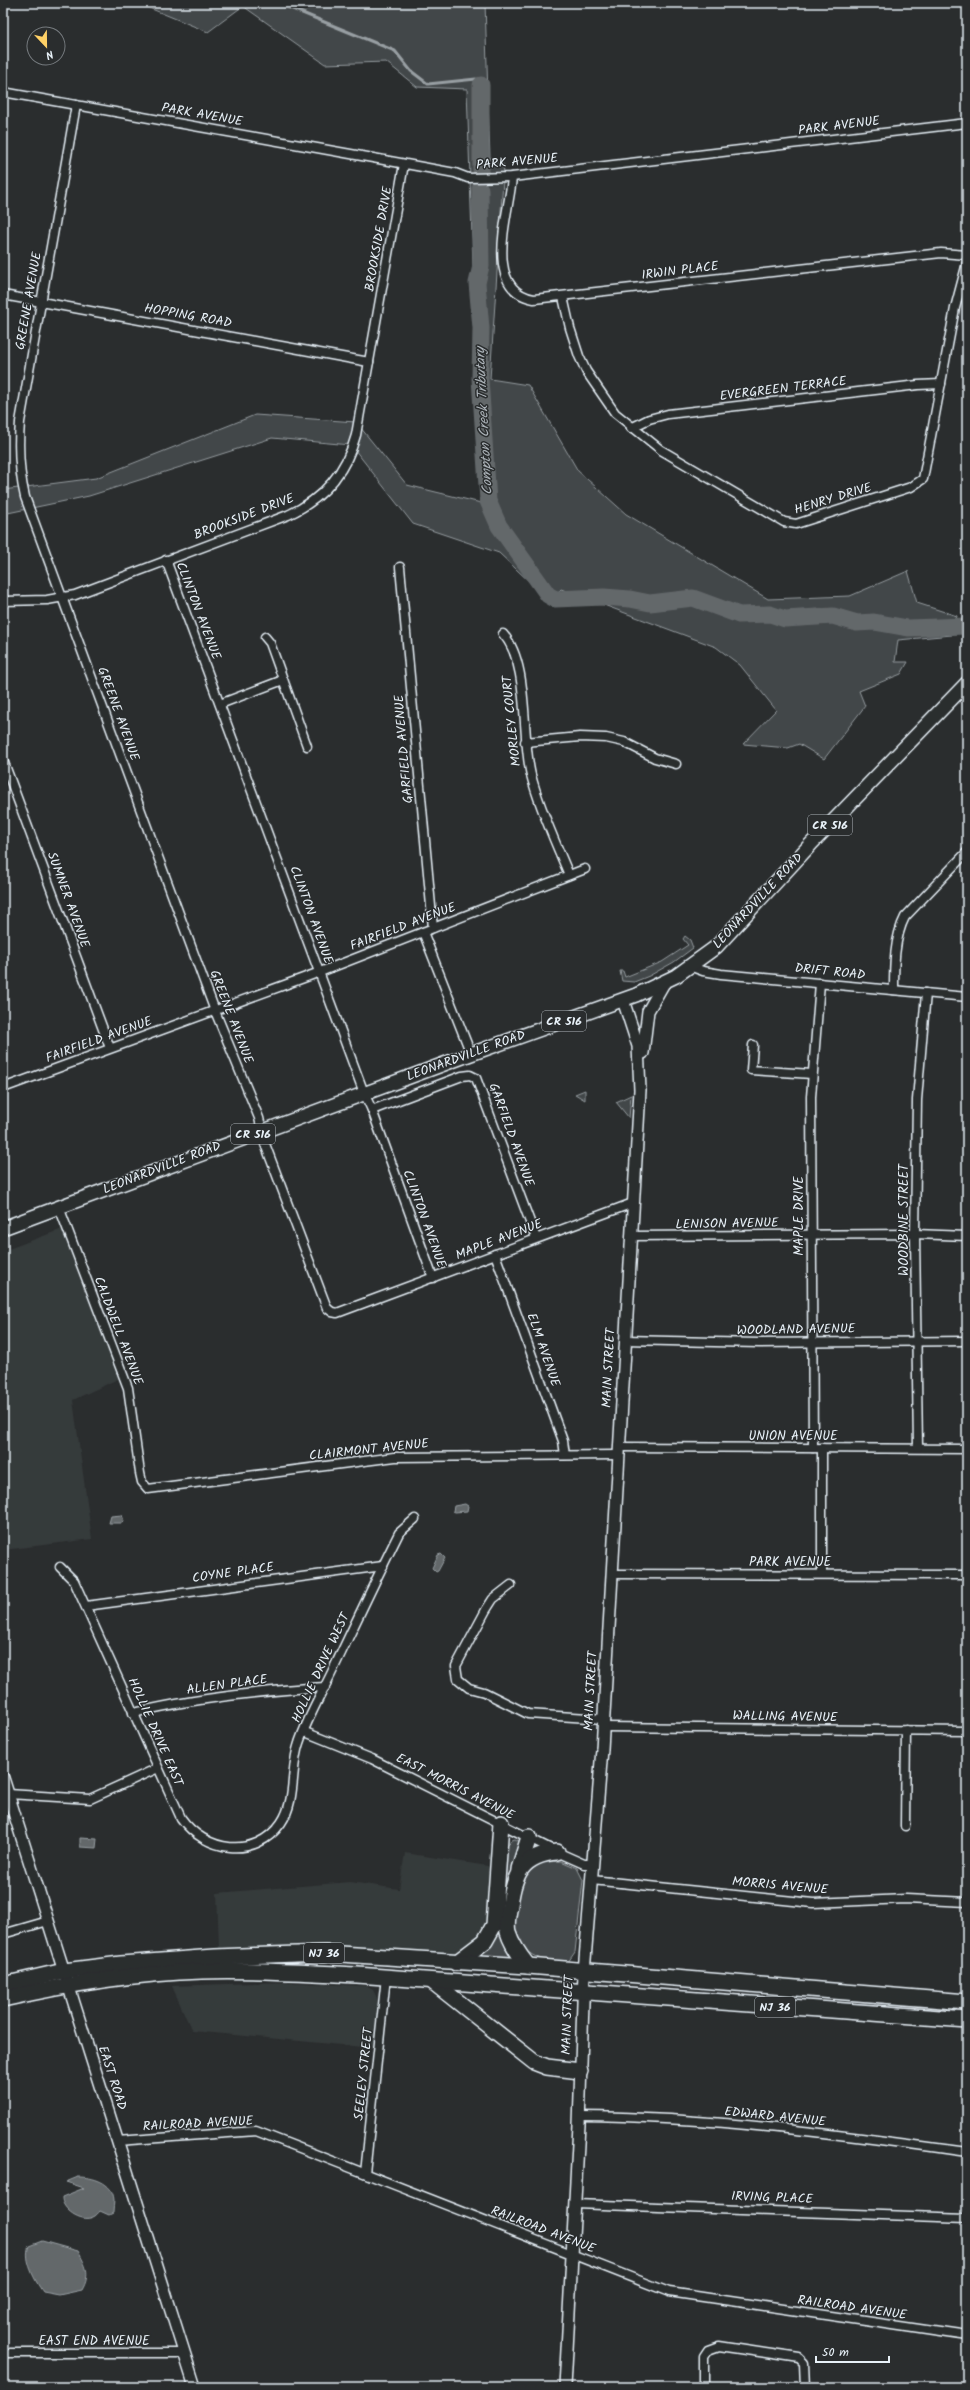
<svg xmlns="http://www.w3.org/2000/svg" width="970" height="2390" font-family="Kalam,sans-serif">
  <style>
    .built { fill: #363a3b }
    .green { fill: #424648; stroke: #959ca0 }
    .water { fill: #63686b; stroke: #989fa3 }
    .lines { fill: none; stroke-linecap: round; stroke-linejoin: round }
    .stream { stroke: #989fa3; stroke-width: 3 }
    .river { stroke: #63686b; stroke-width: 17 }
    .street-casing { stroke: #e8f1f8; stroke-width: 11 }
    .secondary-casing { stroke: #e8f1f8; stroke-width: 14 }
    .primary-casing { stroke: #e8f1f8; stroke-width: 16 }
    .highway-casing { stroke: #e8f1f8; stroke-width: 18 }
    .street { stroke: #2a2d2e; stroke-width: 8 }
    .secondary { stroke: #2a2d2e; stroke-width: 11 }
    .primary { stroke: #2a2d2e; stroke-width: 13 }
    .highway { stroke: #2a2d2e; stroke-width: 15 }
    .labels { text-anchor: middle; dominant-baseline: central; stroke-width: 3; stroke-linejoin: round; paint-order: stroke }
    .shield { fill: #2a2d2e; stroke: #afb6bb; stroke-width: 1 }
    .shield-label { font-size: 12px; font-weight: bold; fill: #e8f1f8 }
    .street-label { font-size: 13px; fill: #e8f1f8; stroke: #2a2d2e }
    .water-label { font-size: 14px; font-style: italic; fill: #acb3b9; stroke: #2a2d2e }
  </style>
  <rect width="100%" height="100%" fill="#2a2d2e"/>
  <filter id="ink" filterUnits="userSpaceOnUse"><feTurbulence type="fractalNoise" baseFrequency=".025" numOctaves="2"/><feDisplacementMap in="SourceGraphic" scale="8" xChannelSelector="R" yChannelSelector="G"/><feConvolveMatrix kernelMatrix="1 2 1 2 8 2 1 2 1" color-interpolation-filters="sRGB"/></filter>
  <g filter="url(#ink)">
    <!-- built -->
    <g class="built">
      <path d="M65 1228 120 1378 73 1400 92 1539 3 1550V1251Z"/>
      <path d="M405 1853 494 1867 493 1909 483 1939 456 1954 330 1946 219 1948 217 1893 350 1882 399 1889Z"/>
      <path d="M285 1982 366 1986 373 1990 378 2000 373 2048 192 2031 172 1986Z"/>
    </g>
    <!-- green -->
    <g class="green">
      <path d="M137 3H485L490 158 504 165 490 379 528 385 578 471 626 514 768 599 850 596 908 571 917 603 957 616 952 635 898 640 895 662H908L901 674 859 691 865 706 824 759 799 744 788 748 743 744 776 710 740 665 716 647 561 589 550 601 499 553 413 524 351 445 272 438 89 496 3 514V490L96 478 255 415 356 422 407 485 481 503 467 89 417 87 386 62 325 64 243 6 208 32Z"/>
      <path d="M685 936 690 940 693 948 674 962 649 976 634 982 622 981 620 971H623L625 977 662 962 688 945 683 939Z"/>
      <path d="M585 1090V1100L575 1094Z"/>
      <path d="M631 1095 629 1118 616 1102Z"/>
      <path d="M515 1839 521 1842 503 1905 506 1848 511 1840Z"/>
      <path d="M561 1861 577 1868 583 1880 575 1952 568 1962C541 1964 518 1953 512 1925 511 1918 515 1907 516 1901 519 1889 522 1876 531 1867 538 1861 552 1862 561 1861Z"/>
      <path d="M500 1926 513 1957H475L491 1945Z"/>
    </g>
    <!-- water -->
    <g class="water">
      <path d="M465 1504 468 1506 467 1511 455 1512 453 1511 454 1506Z"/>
      <path d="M122 1515 124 1521 122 1523H109L111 1516Z"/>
      <path d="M441 1554 445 1558 438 1571 436 1572 432 1568 438 1555Z"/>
      <path d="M80 1838 97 1839 96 1848 80 1847Z"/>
      <path d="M78 2177C92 2177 113 2182 114 2200 114 2204 113 2209 113 2213L109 2215 100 2211C98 2213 96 2216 93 2217 81 2223 61 2209 62 2197L84 2188 66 2182Z"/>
      <path d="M42 2241 78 2251C86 2266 91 2274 82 2290L59 2295 43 2292C35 2281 23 2259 29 2246Z"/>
    </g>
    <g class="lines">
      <!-- stream -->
      <path class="stream" d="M278 3 395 51 411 71 428 84 476 79 481 85"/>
      <!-- river -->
      <g class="river">
        <path d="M481 170V85"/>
        <path d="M480 189 481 266 477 283 481 328 480 378 488 501 499 526 548 595 555 599 604 597 630 599 650 603 693 598 739 615 770 614 785 619 833 616 857 623 874 622 908 628 967 626"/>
      </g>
      <!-- street casing -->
      <g class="street-casing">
        <g id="street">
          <path d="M3 92 373 158 455 173 468 178 512 177 967 123"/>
          <path d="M76 105 20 422C18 448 19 472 25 497L215 1011 259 1118 265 1144 327 1308 332 1312 337 1313 633 1203"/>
          <path d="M512 177C510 211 481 290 534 299L941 253 967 255"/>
          <path d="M3 295 369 362"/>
          <path d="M563 297 570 328 579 356 586 371 615 413 661 450 784 522 796 524 911 487 923 479 955 308 967 263"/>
          <path d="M631 428 649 419 668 414 918 385 941 384"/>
          <path d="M166 560 364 1093 372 1110 433 1278"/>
          <path d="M400 567 433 928"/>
          <path d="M3 601 47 600 75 595 288 515C323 499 346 472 356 435L404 164"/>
          <path d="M503 634C530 663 521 736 531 775 540 810 556 843 569 875"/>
          <path d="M265 637 270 643 307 746"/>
          <path d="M220 704 283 680"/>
          <path d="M525 742 580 737 606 738 624 742 655 758 676 764"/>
          <path d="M3 760 110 1048"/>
          <path d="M423 932 471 1054"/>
          <path d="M692 967 703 971 721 974 967 997"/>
          <path d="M894 990C894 967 894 938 905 917L967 852"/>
          <path d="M753 1045 751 1070 812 1074"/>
          <path d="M3 1088 320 972 585 869"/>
          <path d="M372 1110 462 1076 470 1075 476 1078 536 1238"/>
          <path d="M59 1207 128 1388 140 1473 142 1482 148 1489 395 1457 618 1455"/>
          <path d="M631 1236 915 1234 967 1236"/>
          <path d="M495 1254 563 1441 565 1455"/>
          <path d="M625 1340 759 1343 967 1341"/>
          <path d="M619 1447 967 1449"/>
          <path d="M813 1448 811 1097 820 983"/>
          <path d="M918 1448 915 1234 917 1100 926 993"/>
          <path d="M60 1567 74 1581 181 1818C205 1852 255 1860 281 1823 297 1800 290 1768 299 1743 307 1719 321 1695 332 1672 354 1626 376 1579 399 1533L415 1519"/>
          <path d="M612 1574 967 1575"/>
          <path d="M822 1574V1448"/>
          <path d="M511 1585 493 1599 486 1610 456 1666 458 1679 469 1688 484 1692 528 1714 603 1719"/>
          <path d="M86 1606 383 1566"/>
          <path d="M133 1713C195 1698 261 1691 325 1687"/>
          <path d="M603 1727 967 1731"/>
          <path d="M305 1732 372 1759 557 1852 584 1864H593"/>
          <path d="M8 1794 90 1799 158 1768"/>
          <path d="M905 1826 906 1730"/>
          <path d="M592 1880 813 1903 906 1899 967 1902"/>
          <path d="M3 1934 48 1921"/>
          <path d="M579 2116C709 2117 838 2134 967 2152"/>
          <path d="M117 2141 256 2131 669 2292 967 2336"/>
          <path d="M365 2173 386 1977"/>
          <path d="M575 2204 967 2218"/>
          <path d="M3 2353H184"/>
          <path d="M704 2387V2356L708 2350 719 2346 799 2358 804 2363 805 2387"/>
        </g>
      </g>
      <!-- secondary casing -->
      <g class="secondary-casing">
        <g id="secondary">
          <path d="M643 1053 648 1011 664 983"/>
          <path d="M3 1778 195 2387"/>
          <path d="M565 2387 579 2125 584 1972 602 1749 640 1090 638 1046 623 1000"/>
        </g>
      </g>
      <!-- primary casing -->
      <g class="primary-casing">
        <path id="primary" d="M3 1228 471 1054 636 995 676 976 716 947 811 844 967 683"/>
      </g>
      <!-- highway casing -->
      <g class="highway-casing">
        <g id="highway">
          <path d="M519 1869 529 1837"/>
          <path d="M456 1963 485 1941 494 1925 501 1823"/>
          <path d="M528 1966C520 1956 512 1945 508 1932 506 1924 508 1914 510 1905 514 1874 522 1855 557 1852"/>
          <path d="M433 1982 534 2062 547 2067 580 2071"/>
          <path d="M3 1985 64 1971 121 1964 215 1957 325 1953 528 1966 967 2002"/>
          <path d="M3 1999C68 1984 135 1973 202 1971 253 1969 306 1973 357 1975L967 2020"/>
        </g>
      </g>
      <!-- street -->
      <use href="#street" class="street"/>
      <!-- secondary -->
      <use href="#secondary" class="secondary"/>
      <!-- primary -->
      <use href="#primary" class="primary"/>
      <!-- highway -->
      <use href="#highway" class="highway"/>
    </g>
  </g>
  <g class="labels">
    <!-- shield labels -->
    <g class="shield">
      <rect x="808" y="815" width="44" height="20" rx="3"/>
      <rect x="542" y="1011" width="44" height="20" rx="3"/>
      <rect x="231" y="1124" width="44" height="20" rx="3"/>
      <rect x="304" y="1943" width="40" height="20" rx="3"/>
      <rect x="755" y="1997" width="40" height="20" rx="3"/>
    </g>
    <g class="shield-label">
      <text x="830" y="825">CR 516</text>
      <text x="564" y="1021">CR 516</text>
      <text x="253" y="1134">CR 516</text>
      <text x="324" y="1953">NJ 36</text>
      <text x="775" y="2007">NJ 36</text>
    </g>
    <!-- street labels -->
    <g class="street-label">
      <text transform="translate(202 115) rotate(10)">PARK AVENUE</text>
      <text transform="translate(839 126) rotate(-7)">PARK AVENUE</text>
      <text transform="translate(517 162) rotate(-5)">PARK AVENUE</text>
      <text transform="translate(379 239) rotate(-80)">BROOKSIDE DRIVE</text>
      <text transform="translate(680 271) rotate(-7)">IRWIN PLACE</text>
      <text transform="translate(29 301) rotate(-80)">GREENE AVENUE</text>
      <text transform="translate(188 316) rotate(10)">HOPPING ROAD</text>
      <text transform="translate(783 389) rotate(-7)">EVERGREEN TERRACE</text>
      <text transform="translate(833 499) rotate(-17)">HENRY DRIVE</text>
      <text transform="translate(244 517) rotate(-21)">BROOKSIDE DRIVE</text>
      <text transform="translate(198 611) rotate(69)">CLINTON AVENUE</text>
      <text transform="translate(118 714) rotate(70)">GREENE AVENUE</text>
      <text transform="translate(512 721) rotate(-96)">MORLEY COURT</text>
      <text transform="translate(404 749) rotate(-95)">GARFIELD AVENUE</text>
      <text transform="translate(68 900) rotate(70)">SUMNER AVENUE</text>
      <text transform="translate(758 901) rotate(-47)">LEONARDVILLE ROAD</text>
      <text transform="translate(311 915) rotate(70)">CLINTON AVENUE</text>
      <text transform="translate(403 927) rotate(-21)">FAIRFIELD AVENUE</text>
      <text transform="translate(830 972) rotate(6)">DRIFT ROAD</text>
      <text transform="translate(231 1017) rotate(69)">GREENE AVENUE</text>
      <text transform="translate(99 1040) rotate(-20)">FAIRFIELD AVENUE</text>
      <text transform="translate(466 1056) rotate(-20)">LEONARDVILLE ROAD</text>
      <text transform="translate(511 1135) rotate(70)">GARFIELD AVENUE</text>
      <text transform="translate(162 1168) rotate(-21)">LEONARDVILLE ROAD</text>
      <text transform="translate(799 1216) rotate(-90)">MAPLE DRIVE</text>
      <text transform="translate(424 1219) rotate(70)">CLINTON AVENUE</text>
      <text transform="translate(904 1220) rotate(-90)">WOODBINE STREET</text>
      <text transform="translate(727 1224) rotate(-1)">LENISON AVENUE</text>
      <text transform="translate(499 1240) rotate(-21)">MAPLE AVENUE</text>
      <text transform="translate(796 1330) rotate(-1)">WOODLAND AVENUE</text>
      <text transform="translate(118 1331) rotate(69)">CALDWELL AVENUE</text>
      <text transform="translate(543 1350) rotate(71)">ELM AVENUE</text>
      <text transform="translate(609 1368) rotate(-87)">MAIN STREET</text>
      <text x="793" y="1436">UNION AVENUE</text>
      <text transform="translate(369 1450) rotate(-6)">CLAIRMONT AVENUE</text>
      <text x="790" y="1562">PARK AVENUE</text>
      <text transform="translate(233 1573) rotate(-8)">COYNE PLACE</text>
      <text transform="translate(321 1668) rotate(-65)">HOLLIE DRIVE WEST</text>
      <text transform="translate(227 1685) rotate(-8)">ALLEN PLACE</text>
      <text transform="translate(591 1691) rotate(-87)">MAIN STREET</text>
      <text transform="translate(785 1717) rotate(1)">WALLING AVENUE</text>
      <text transform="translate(155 1732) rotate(66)">HOLLIE DRIVE EAST</text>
      <text transform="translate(455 1787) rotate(27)">EAST MORRIS AVENUE</text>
      <text transform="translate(780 1886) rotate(5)">MORRIS AVENUE</text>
      <text transform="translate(568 2015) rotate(-88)">MAIN STREET</text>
      <text transform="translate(364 2074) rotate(-84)">SEELEY STREET</text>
      <text transform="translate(112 2078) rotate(72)">EAST ROAD</text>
      <text transform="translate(775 2117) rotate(6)">EDWARD AVENUE</text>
      <text transform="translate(198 2124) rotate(-3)">RAILROAD AVENUE</text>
      <text transform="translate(772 2198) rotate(2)">IRVING PLACE</text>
      <text transform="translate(543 2230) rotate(21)">RAILROAD AVENUE</text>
      <text transform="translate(852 2308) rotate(8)">RAILROAD AVENUE</text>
      <text x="94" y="2341">EAST END AVENUE</text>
    </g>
    <!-- water labels -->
    <g class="water-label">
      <text transform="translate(484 421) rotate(-93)">Compton Creek Tributary</text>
    </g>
  </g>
  <!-- margin -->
  <rect width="970" height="2390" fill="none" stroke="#2a2d2e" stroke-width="16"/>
  <rect x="8" y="8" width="954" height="2374" fill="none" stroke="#e8f1f8" stroke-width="1.5" filter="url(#ink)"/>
  <!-- north arrow -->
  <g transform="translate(46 46) rotate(158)"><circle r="19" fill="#2a2d2e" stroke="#767b7f"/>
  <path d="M0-3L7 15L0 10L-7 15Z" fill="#ffd166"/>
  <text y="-6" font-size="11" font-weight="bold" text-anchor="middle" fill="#e8f1f8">N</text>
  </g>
  <!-- scale -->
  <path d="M816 2356v6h73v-6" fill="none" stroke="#e8f1f8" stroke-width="2"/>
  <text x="822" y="2356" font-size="12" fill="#e8f1f8" stroke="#2a2d2e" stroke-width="3" paint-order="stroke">50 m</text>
</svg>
